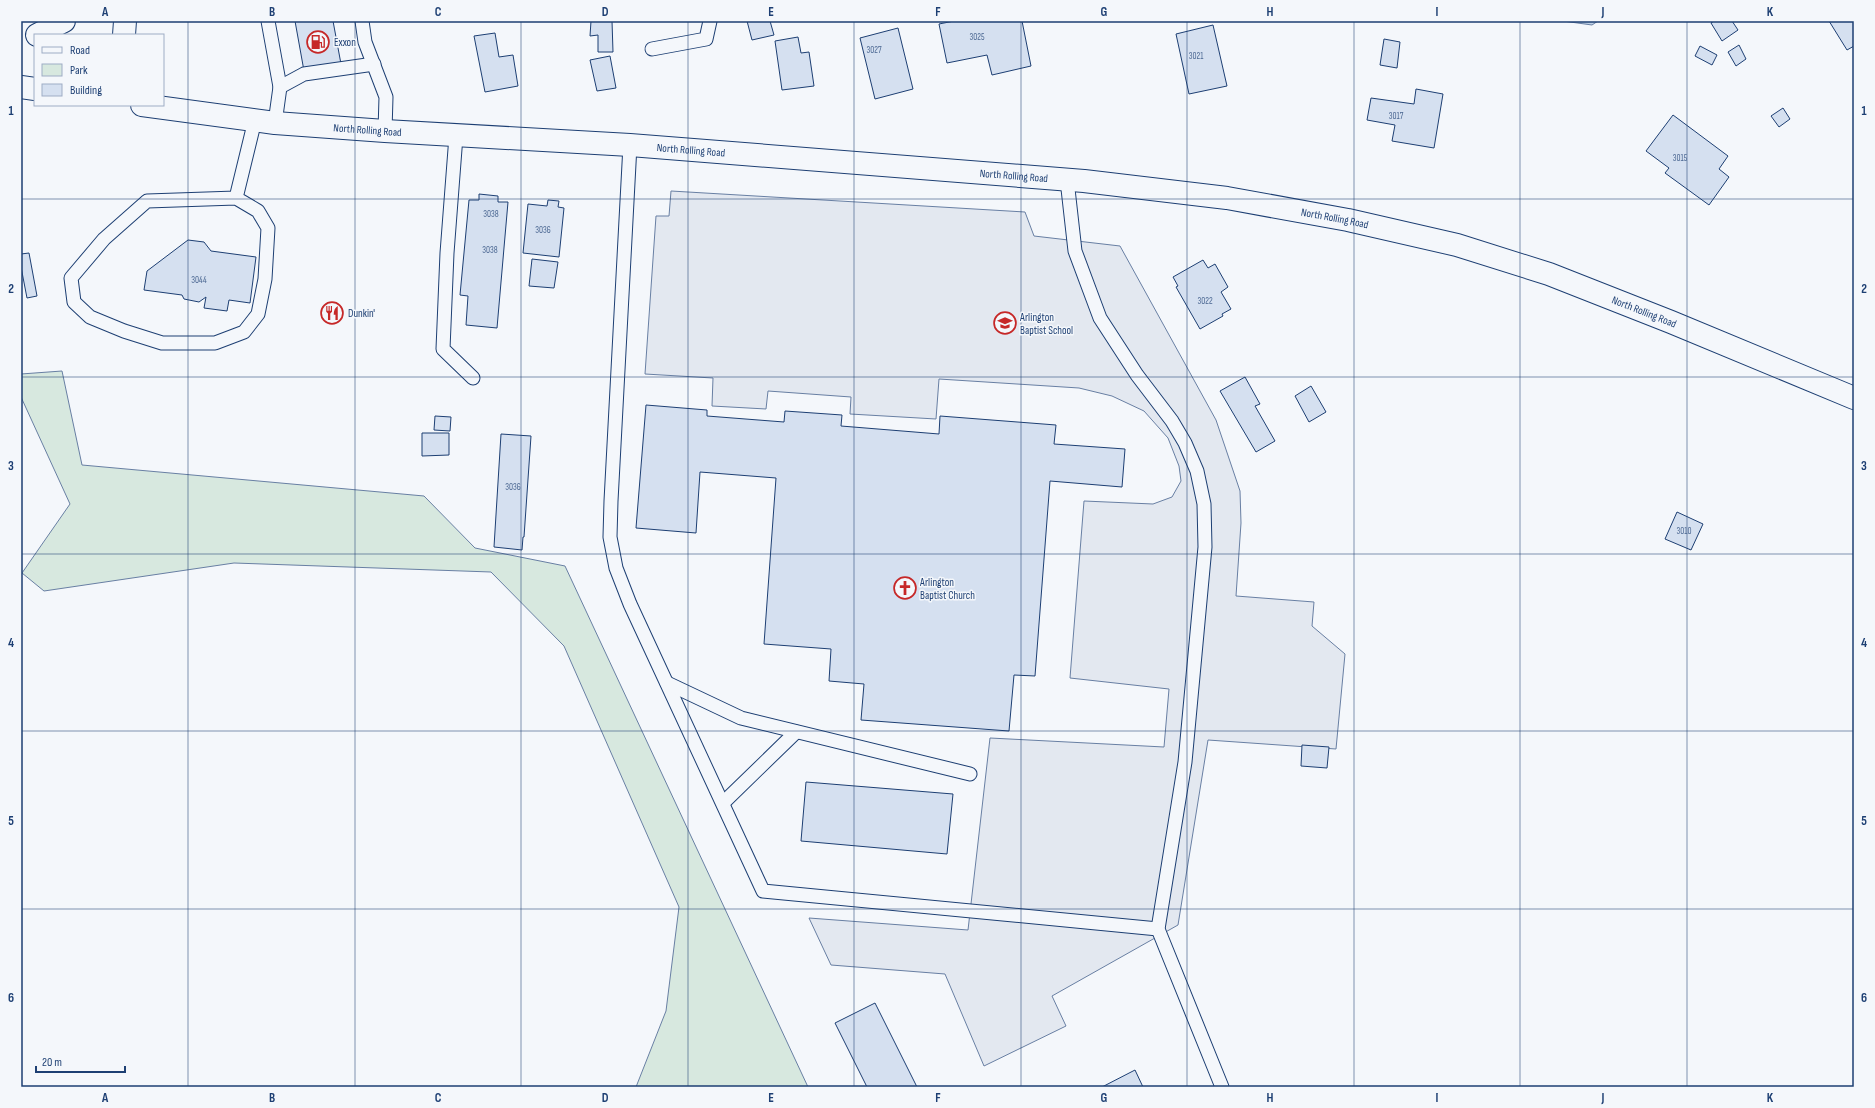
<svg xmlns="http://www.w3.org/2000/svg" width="1875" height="1108" font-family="'Sofia Sans Condensed',sans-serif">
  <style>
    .green { fill: #d7e8df; stroke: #687fa3 }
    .parking { fill: #e3e8f0; stroke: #687fa3 }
    .water { fill: #bed0e5; stroke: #687fa3 }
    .building { fill: #d5e0f0; stroke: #1d3f73 }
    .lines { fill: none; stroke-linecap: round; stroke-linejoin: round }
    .lane-casing { stroke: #1d3f73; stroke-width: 15 }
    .secondary-casing { stroke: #1d3f73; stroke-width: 24 }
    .primary-casing { stroke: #1d3f73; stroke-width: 24 }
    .lane { stroke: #f4f7fb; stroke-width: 13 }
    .secondary { stroke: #f4f7fb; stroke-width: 22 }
    .primary { stroke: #f4f7fb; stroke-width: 22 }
    .grid { fill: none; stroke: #1d3f73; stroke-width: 1; stroke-opacity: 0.55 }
    .labels { text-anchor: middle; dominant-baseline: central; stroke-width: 3; stroke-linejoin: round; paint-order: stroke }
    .number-label { font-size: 9px; fill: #4b6792 }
    .poi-label { font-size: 11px; fill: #1d3f73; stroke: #f4f7fb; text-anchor: start }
    .street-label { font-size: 11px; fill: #1d3f73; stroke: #f4f7fb }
    .neatline { fill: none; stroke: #1d3f73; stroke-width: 1.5 }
    .grid-label { font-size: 13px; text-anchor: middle; font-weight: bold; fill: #1d3f73 }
  </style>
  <rect width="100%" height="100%" fill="#f4f7fb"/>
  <!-- green -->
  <path class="green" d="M62 371 82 465 424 496 475 548 565 566 808 1087H636L666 1011 679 907 564 646 491 572 234 563 44 591 22 573 70 504 21 397V374Z"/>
  <!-- parking -->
  <path class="parking" d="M671 191 1025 212 1034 236 1120 246 1216 420 1240 491 1241 523 1236 596 1314 602 1312 626 1345 654 1336 749 1208 740 1178 925 1052 996 1066 1026 984 1066 945 974 831 965 809 918 968 930 990 738 1164 747 1169 689 1070 678 1084 501 1153 504 1172 497 1181 481 1179 466 1168 438 1144 411 1112 396 1079 388 939 379 936 419 850 414 851 397 768 391 766 409 712 406 713 378 645 374 656 216H669Z"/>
  <!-- water -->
  <path class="water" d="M1563 21H1598L1592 25Z"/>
  <!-- building -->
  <g class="building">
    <path d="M295 21H333L341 64 304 71Z"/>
    <path d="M591 21H612L613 52H598V35L590 36Z"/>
    <path d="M747 21H770L774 35 752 40Z"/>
    <path d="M954 21H1022L1031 66 992 75 987 55 947 63 939 24Z"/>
    <path d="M1714 21H1732L1738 30 1722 41 1711 23Z"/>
    <path d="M1829 21H1854V46L1847 50Z"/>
    <path d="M1213 25 1227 86 1189 94 1176 34Z"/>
    <path d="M898 28 913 89 875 99 860 38Z"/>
    <path d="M495 33 499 57 513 55 518 86 485 92 474 36Z"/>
    <path d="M798 37 801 53 809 52 814 86 782 90 775 41Z"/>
    <path d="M1384 39 1400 42 1397 68 1380 65Z"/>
    <path d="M1739 45 1746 59 1736 66 1728 52Z"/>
    <path d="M1700 46 1717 55 1712 65 1695 56Z"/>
    <path d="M610 56 616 88 597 91 590 60Z"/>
    <path d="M1416 89 1443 94 1434 148 1392 141 1395 125 1367 120 1371 98 1414 104Z"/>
    <path d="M1783 108 1790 119 1779 127 1771 116Z"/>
    <path d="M1673 115 1728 156 1719 169 1729 177 1709 205 1665 173 1669 168 1646 151Z"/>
    <path d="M479 194 498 196V202H508L497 328 466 325 468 296 460 295 469 200H479Z"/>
    <path d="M548 200 559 201 558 207 564 208 559 257 523 253 528 204 547 206Z"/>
    <path d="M188 240 204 242 211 251 256 257 250 303 229 300 227 311 204 308 206 297 199 302 184 299 182 295 144 290 147 271Z"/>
    <path d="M29 253 37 296 27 298 21 267V254Z"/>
    <path d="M532 259 558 262 554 288 529 286Z"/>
    <path d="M1203 260 1208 268 1215 264 1228 287 1221 292 1231 309 1222 314 1223 316 1200 329 1176 287 1178 286 1173 277Z"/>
    <path d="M1245 377 1260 404 1255 406 1275 441 1256 452 1220 391Z"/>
    <path d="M1311 386 1326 412 1309 422 1295 396Z"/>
    <path d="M646 405 707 410V416L784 422 785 411 842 415 841 426 939 434 940 416 1056 425 1054 444 1125 449 1122 487 1050 481 1035 676 1014 675 1009 731 861 720 864 684 829 681 831 649 764 644 776 478 700 472 696 533 636 528Z"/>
    <path d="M435 416 451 417 450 431 434 430Z"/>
    <path d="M422 433H449V455L422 456Z"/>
    <path d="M501 434 531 436 524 537H523L522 550 494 547Z"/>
    <path d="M1677 512 1703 524 1691 550 1665 539Z"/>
    <path d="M1302 745 1329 747 1327 768 1301 766Z"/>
    <path d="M806 782 953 794 947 854 801 841Z"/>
    <path d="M875 1003 917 1087H867L835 1023Z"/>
    <path d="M1135 1070 1143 1087H1102Z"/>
  </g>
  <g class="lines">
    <!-- lane casing -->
    <g class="lane-casing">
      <g id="lane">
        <path d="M268 21 280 87 275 123"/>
        <path d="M362 21 365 42 386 97 385 131"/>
        <path d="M652 49 706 39 710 21"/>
        <path d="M280 87 304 74 374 64"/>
        <path d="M456 136 447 253 443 349 473 378"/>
        <path d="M630 145 611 501 610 537 616 568 630 604 763 891 1158 929"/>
        <path d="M1067 180 1075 251 1100 318 1137 375 1172 421 1185 443 1197 471 1204 504 1205 547 1185 762 1158 929 1222 1087"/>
        <path d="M236 198 258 211 268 228 265 279 258 314 244 332 215 343H162L124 331 90 317 74 302 71 278 104 239 147 201 236 198 255 120"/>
        <path d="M667 683 741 718 970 774"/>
        <path d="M723 803 796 732"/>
      </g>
    </g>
    <!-- secondary casing -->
    <g class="secondary-casing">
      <g id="secondary">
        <path d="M37 35 64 21"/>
        <path d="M124 35 125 21"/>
      </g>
    </g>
    <!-- primary casing -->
    <g class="primary-casing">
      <g id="primary">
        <path d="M21 87 35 89"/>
        <path id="s1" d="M142 105 275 123 385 131 630 145 1084 181 1227 198 1348 220 1457 245 1549 274 1671 322 1854 398"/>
      </g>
    </g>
    <!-- lane -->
    <use href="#lane" class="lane"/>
    <!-- secondary -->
    <use href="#secondary" class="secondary"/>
    <!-- primary -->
    <use href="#primary" class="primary"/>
  </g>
  <!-- grid -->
  <path class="grid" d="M188 21V1087M355 21V1087M521 21V1087M688 21V1087M854 21V1087M1021 21V1087M1187 21V1087M1354 21V1087M1520 21V1087M1687 21V1087M21 199H1854M21 377H1854M21 554H1854M21 731H1854M21 909H1854"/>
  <!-- icons -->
  <defs>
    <g id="fuel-ring" transform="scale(1.15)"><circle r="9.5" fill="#f4f7fb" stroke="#c62828" stroke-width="1.5"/><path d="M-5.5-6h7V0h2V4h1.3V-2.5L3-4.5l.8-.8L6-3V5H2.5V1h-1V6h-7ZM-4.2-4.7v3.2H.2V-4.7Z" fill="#c62828"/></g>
    <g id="restaurant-ring" transform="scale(1.15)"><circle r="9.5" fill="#f4f7fb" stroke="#c62828" stroke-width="1.5"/><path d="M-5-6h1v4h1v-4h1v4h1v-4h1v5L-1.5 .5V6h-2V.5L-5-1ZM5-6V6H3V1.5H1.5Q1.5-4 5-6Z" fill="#c62828"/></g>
    <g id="school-ring" transform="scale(1.15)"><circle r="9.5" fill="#f4f7fb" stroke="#c62828" stroke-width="1.5"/><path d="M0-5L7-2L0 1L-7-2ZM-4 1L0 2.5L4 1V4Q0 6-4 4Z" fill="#c62828"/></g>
    <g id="church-ring" transform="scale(1.15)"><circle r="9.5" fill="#f4f7fb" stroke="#c62828" stroke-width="1.5"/><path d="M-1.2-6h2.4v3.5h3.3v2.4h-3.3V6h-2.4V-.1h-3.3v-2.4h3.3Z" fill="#c62828"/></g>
  </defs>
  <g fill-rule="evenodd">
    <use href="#fuel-ring" x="318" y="42"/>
    <use href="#restaurant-ring" x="332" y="313"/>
    <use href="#school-ring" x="1005" y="323"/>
    <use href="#church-ring" x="905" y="588"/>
  </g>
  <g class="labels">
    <!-- number labels -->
    <g class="number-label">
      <text x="977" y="37">3025</text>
      <text x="874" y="50">3027</text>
      <text x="1196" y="56">3021</text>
      <text x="1396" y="116">3017</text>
      <text x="1680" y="158">3015</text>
      <text x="491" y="214">3038</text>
      <text x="543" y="230">3036</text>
      <text x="490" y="250">3038</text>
      <text x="199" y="280">3044</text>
      <text x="1205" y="301">3022</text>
      <text x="513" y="487">3036</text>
      <text x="1684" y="531">3010</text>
    </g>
    <!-- poi labels -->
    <g class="poi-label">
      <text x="334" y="42">Exxon</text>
      <text x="348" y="313">Dunkin'</text>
      <text x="1020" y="317">Arlington<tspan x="1020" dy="13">Baptist School</tspan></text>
      <text x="920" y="582">Arlington<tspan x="920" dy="13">Baptist Church</tspan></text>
    </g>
    <!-- street labels -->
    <g class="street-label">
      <text stroke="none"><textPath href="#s1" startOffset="227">North Rolling Road</textPath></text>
      <text stroke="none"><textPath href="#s1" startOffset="551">North Rolling Road</textPath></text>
      <text stroke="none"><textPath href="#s1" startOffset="875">North Rolling Road</textPath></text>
      <text stroke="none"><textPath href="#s1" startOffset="1199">North Rolling Road</textPath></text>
      <text stroke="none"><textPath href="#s1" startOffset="1523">North Rolling Road</textPath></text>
    </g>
  </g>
  <!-- border -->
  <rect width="1875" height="1108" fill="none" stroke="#f4f7fb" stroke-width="44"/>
  <!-- legend -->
  <rect x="34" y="34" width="130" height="72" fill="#f4f7fb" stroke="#9eadc5"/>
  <rect x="42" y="47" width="20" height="6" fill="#f4f7fb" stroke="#9eadc5"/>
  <text x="70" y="54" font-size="12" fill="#1d3f73">Road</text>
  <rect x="42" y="64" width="20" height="12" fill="#d7e8df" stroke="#9eadc5"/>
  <text x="70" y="74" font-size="12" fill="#1d3f73">Park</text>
  <rect x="42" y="84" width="20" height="12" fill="#d5e0f0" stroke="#9eadc5"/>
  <text x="70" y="94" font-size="12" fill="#1d3f73">Building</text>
  <!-- scale -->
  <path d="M36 1066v6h89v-6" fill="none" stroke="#1d3f73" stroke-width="2"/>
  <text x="42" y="1066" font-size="12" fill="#1d3f73" stroke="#f4f7fb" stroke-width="3" paint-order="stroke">20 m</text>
  <rect x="22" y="22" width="1831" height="1064" class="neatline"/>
  <g class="grid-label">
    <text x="105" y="16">A</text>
    <text x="272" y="16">B</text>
    <text x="438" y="16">C</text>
    <text x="605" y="16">D</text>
    <text x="771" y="16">E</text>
    <text x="938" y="16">F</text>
    <text x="1104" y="16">G</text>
    <text x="1270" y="16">H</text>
    <text x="1437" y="16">I</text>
    <text x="1603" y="16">J</text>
    <text x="1770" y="16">K</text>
    <text x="11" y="115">1</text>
    <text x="1864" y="115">1</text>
    <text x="11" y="293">2</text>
    <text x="1864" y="293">2</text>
    <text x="11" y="470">3</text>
    <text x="1864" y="470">3</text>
    <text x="11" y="647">4</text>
    <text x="1864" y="647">4</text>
    <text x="11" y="825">5</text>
    <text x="1864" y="825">5</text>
    <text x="11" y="1002">6</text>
    <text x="1864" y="1002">6</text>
    <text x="105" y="1102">A</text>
    <text x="272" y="1102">B</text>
    <text x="438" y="1102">C</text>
    <text x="605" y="1102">D</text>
    <text x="771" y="1102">E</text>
    <text x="938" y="1102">F</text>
    <text x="1104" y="1102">G</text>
    <text x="1270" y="1102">H</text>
    <text x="1437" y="1102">I</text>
    <text x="1603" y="1102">J</text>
    <text x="1770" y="1102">K</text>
  </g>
</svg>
